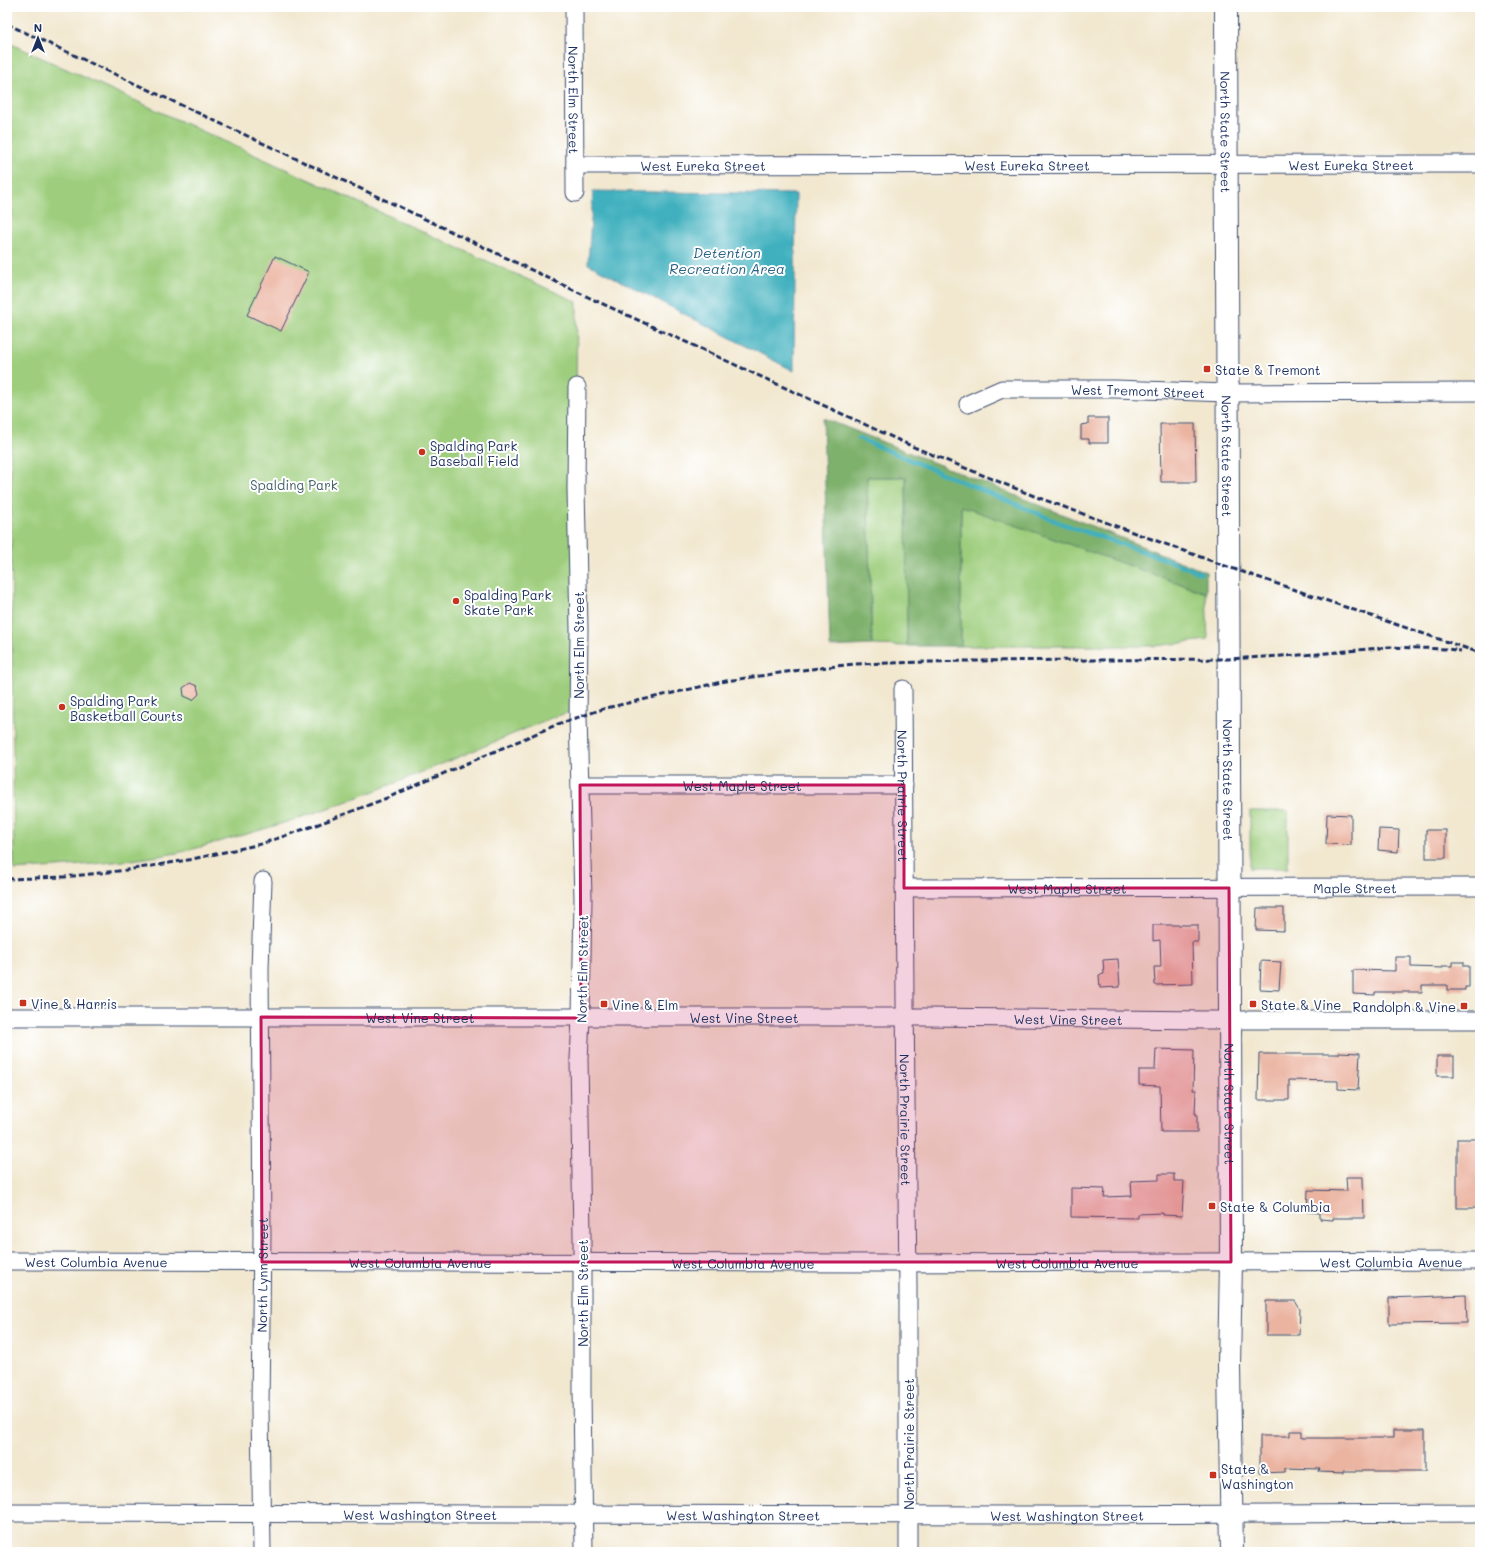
<svg xmlns="http://www.w3.org/2000/svg" width="1487" height="1559" font-family="Mali,sans-serif">
  <style>
    .green { fill: #9ece7d; stroke: #5c7e6e }
    .forest { fill: #7eb16c; stroke: #4c7065 }
    .water { fill: #41b0be; stroke: #2e708e }
    .lines { fill: none; stroke-linecap: round; stroke-linejoin: round }
    .stream { stroke: #41b0be; stroke-width: 4.5 }
    .building { fill: #ebb4a1 }
    .street-casing { stroke: #3b4b6f; stroke-width: 19 }
    .secondary-casing { stroke: #3b4b6f; stroke-width: 24 }
    .street { stroke: #fff; stroke-width: 17 }
    .secondary { stroke: #fff; stroke-width: 22 }
    .rail { stroke: #1b2f5e; stroke-width: 3; stroke-dasharray: 6 3; stroke-linecap: butt }
    .marked { fill: #c2185b; fill-opacity: 0.2; stroke: #c2185b; stroke-width: 3; stroke-linejoin: round }
    .poi-dot { fill: #c8321e; stroke: #fff; stroke-width: 1.5 }
    .labels { text-anchor: middle; dominant-baseline: central; stroke-width: 4; stroke-linejoin: round; paint-order: stroke }
    .street-label { font-size: 13px; fill: #1b2f5e; stroke: #fff }
    .poi-label { font-size: 13px; fill: #1b2f5e; stroke: #fff; text-anchor: start }
    .park-label { font-size: 13px; fill: #425f67; stroke: #fff }
    .water-label { font-size: 14px; font-style: italic; fill: #2a6384; stroke: #fff }
  </style>
  <rect width="100%" height="100%" fill="#fff"/>
  <filter id="ink" filterUnits="userSpaceOnUse"><feTurbulence type="fractalNoise" baseFrequency=".025" numOctaves="2"/><feDisplacementMap in="SourceGraphic" scale="8" xChannelSelector="R" yChannelSelector="G"/><feConvolveMatrix kernelMatrix="1 2 1 2 8 2 1 2 1" color-interpolation-filters="sRGB"/></filter>
  <filter id="wash" filterUnits="userSpaceOnUse"><feTurbulence type="fractalNoise" baseFrequency=".012" numOctaves="4" result="noise"/><feDisplacementMap in="SourceGraphic" scale="16" xChannelSelector="R" yChannelSelector="G"/><feGaussianBlur stdDeviation="0.9" result="paint"/><feColorMatrix in="noise" values="0 0 0 0 0 0 0 0 0 0 0 0 0 0 0 0 0 1.4 0 .05"/><feComposite in="paint" operator="in"/></filter>
  <g filter="url(#wash)">
    <rect width="100%" height="100%" fill="#f2e8d0"/>
    <!-- green -->
    <g class="green">
      <path d="M7 42 577 302 573 711 551 718C446 762 342 809 232 838 214 843 195 849 177 853 123 863 69 866 14 870Z"/>
      <path d="M867 477H906L907 646 872 645Z"/>
      <path d="M961 505 1206 593 1208 640 1155 646H961Z"/>
      <rect x="1250" y="811" width="38" height="57"/>
    </g>
    <!-- forest -->
    <path class="forest" d="M823 418 1206 572V593L961 506V646H907L906 477H867L872 645 830 647Z"/>
    <!-- water -->
    <path class="water" d="M593 191 796 194 794 371 588 264Z"/>
    <g class="lines">
      <!-- stream -->
      <path class="stream" d="M858 438 1063 524 1165 559 1201 573"/>
    </g>
    <g id="blocks">
      <!-- building -->
      <g class="building">
        <path d="M275 256 309 272 281 331 247 315Z"/>
        <path d="M1088 418H1108V443H1089V439H1081V425L1088 424Z"/>
        <path d="M1160 424H1195L1196 482H1161Z"/>
        <path d="M190 683 197 686 199 694 193 700 184 696 183 688Z"/>
        <path d="M1327 814 1351 815V845L1326 844Z"/>
        <path d="M1379 829 1399 830 1398 852 1378 850Z"/>
        <rect x="1426" y="830" width="20" height="28"/>
        <path d="M1257 908H1284V931L1256 930Z"/>
        <path d="M1153 925H1198V942H1192L1193 984 1155 985 1154 967H1161L1160 940 1153 941Z"/>
        <path d="M1395 957H1411V967L1443 968V966H1452V962H1464V966H1469V987H1465V990H1447V985H1422V992H1375V995L1353 994V970L1395 971Z"/>
        <path d="M1118 959 1120 987 1100 988 1099 975 1104 974 1103 960Z"/>
        <path d="M1261 961 1281 962 1279 990 1260 989Z"/>
        <path d="M1156 1049 1194 1050 1193 1090H1196L1195 1114H1197V1132H1161L1160 1086 1139 1085V1070H1155Z"/>
        <path d="M1339 1052 1360 1053 1358 1090 1338 1089V1081L1289 1080V1100H1258L1259 1054H1339Z"/>
        <rect x="1437" y="1056" width="17" height="20"/>
        <rect x="1457" y="1139" width="23" height="69"/>
        <path d="M1159 1174H1174V1181H1184L1182 1216 1163 1215V1213L1138 1214V1218L1071 1217V1188L1105 1189 1104 1197 1132 1196 1131 1181 1159 1180Z"/>
        <path d="M1346 1177H1363L1364 1218H1333V1220L1320 1219V1213L1307 1212 1308 1190 1347 1191Z"/>
        <path d="M1466 1295 1467 1323 1389 1324V1298Z"/>
        <path d="M1266 1301H1295L1300 1309 1299 1335H1266Z"/>
        <path d="M1393 1430H1425V1471H1343V1473L1319 1472 1320 1469 1285 1468V1472L1260 1473V1436H1290V1431H1302V1438H1393Z"/>
      </g>
    </g>
  </g>
  <g filter="url(#ink)">
    <use href="#blocks" fill-opacity="0" stroke="#3b4b6f" stroke-width="1"/>
    <g class="lines">
      <!-- street casing -->
      <g class="street-casing">
        <g id="street">
          <path id="s1" d="M574 7 575 193"/>
          <path id="s2" d="M575 165 1480 164"/>
          <path d="M577 387 576 488 579 629 578 717 583 898 581 1018 579 1059 582 1237V1389L584 1552"/>
          <path id="s3" d="M968 404 1002 389H1115L1227 393 1480 392"/>
          <path id="s4" d="M903 689 905 1001 908 1287V1552"/>
          <path id="s5" d="M580 785H904"/>
          <path id="s6" d="M904 888 1480 887"/>
          <path id="s7" d="M7 1017H925L1209 1020H1480"/>
          <path id="s8" d="M7 1261 882 1263 1480 1261"/>
          <path id="s9" d="M7 1513 1061 1515 1480 1513"/>
          <path id="s10" d="M262 1552 260 1407 262 1235 260 969 263 881"/>
        </g>
      </g>
      <!-- secondary casing -->
      <g class="secondary-casing">
        <g id="secondary">
          <path id="s11" d="M1226 7 1231 1262 1229 1366 1232 1552"/>
        </g>
      </g>
      <!-- street -->
      <use href="#street" class="street"/>
      <!-- secondary -->
      <use href="#secondary" class="secondary"/>
      <!-- rail -->
      <g class="rail">
        <path d="M7 24 402 208 588 297 916 448 1034 496 1228 567 1480 653"/>
        <path d="M7 879 64 877 127 870 188 860 261 844 316 825 387 798 558 724 606 708 726 681 793 671 854 664 967 661 1228 659 1317 654 1389 647 1448 649 1461 651"/>
      </g>
    </g>
  </g>
  <!-- marked area -->
  <path class="marked" d="M580 785H904V888H1229L1231 1262H262L261 1017 581 1018Z"/>
  <!-- markers -->
  <g class="poi-dot">
    <rect x="1203" y="365" width="8" height="8" rx="2"/>
    <circle cx="422" cy="452" r="4"/>
    <circle cx="456" cy="601" r="4"/>
    <circle cx="62" cy="707" r="4"/>
    <rect x="19" y="999" width="8" height="8" rx="2"/>
    <rect x="600" y="1000" width="8" height="8" rx="2"/>
    <rect x="1249" y="1000" width="8" height="8" rx="2"/>
    <rect x="1460" y="1002" width="8" height="8" rx="2"/>
    <rect x="1208" y="1202" width="8" height="8" rx="2"/>
    <rect x="1209" y="1471" width="8" height="8" rx="2"/>
  </g>
  <g class="labels">
    <!-- street labels -->
    <g class="street-label">
      <text stroke="none"><textPath href="#s1" startOffset="93">North Elm Street</textPath></text>
      <text stroke="none"><textPath href="#s11" startOffset="125">North State Street</textPath></text>
      <text stroke="none"><textPath href="#s2" startOffset="776">West Eureka Street</textPath></text>
      <text stroke="none"><textPath href="#s2" startOffset="128">West Eureka Street</textPath></text>
      <text stroke="none"><textPath href="#s2" startOffset="452">West Eureka Street</textPath></text>
      <text stroke="none"><textPath href="#s3" startOffset="173">West Tremont Street</textPath></text>
      <text stroke="none"><textPath href="#s11" startOffset="449">North State Street</textPath></text>
      <text transform="translate(578 645) rotate(-90)">North Elm Street</text>
      <text stroke="none"><textPath href="#s11" startOffset="773">North State Street</textPath></text>
      <text stroke="none"><textPath href="#s5" startOffset="162">West Maple Street</textPath></text>
      <text stroke="none"><textPath href="#s4" startOffset="107">North Prairie Street</textPath></text>
      <text stroke="none"><textPath href="#s6" startOffset="451">Maple Street</textPath></text>
      <text stroke="none"><textPath href="#s6" startOffset="163">West Maple Street</textPath></text>
      <text transform="translate(582 969) rotate(-89)">North Elm Street</text>
      <text stroke="none"><textPath href="#s7" startOffset="413">West Vine Street</textPath></text>
      <text stroke="none"><textPath href="#s7" startOffset="737">West Vine Street</textPath></text>
      <text stroke="none"><textPath href="#s7" startOffset="1061">West Vine Street</textPath></text>
      <text stroke="none"><textPath href="#s11" startOffset="1097">North State Street</textPath></text>
      <text stroke="none"><textPath href="#s4" startOffset="431">North Prairie Street</textPath></text>
      <text stroke="none"><textPath href="#s8" startOffset="89">West Columbia Avenue</textPath></text>
      <text stroke="none"><textPath href="#s8" startOffset="1384">West Columbia Avenue</textPath></text>
      <text stroke="none"><textPath href="#s8" startOffset="413">West Columbia Avenue</textPath></text>
      <text stroke="none"><textPath href="#s8" startOffset="1060">West Columbia Avenue</textPath></text>
      <text stroke="none"><textPath href="#s8" startOffset="736">West Columbia Avenue</textPath></text>
      <text stroke="none"><textPath href="#s10" startOffset="277">North Lynn Street</textPath></text>
      <text transform="translate(582 1293) rotate(-90)">North Elm Street</text>
      <text transform="translate(908 1444) rotate(-90)">North Prairie Street</text>
      <text stroke="none"><textPath href="#s9" startOffset="413">West Washington Street</textPath></text>
      <text stroke="none"><textPath href="#s9" startOffset="736">West Washington Street</textPath></text>
      <text stroke="none"><textPath href="#s9" startOffset="1060">West Washington Street</textPath></text>
    </g>
    <!-- poi labels -->
    <g class="poi-label">
      <text x="1215" y="369">State &amp; Tremont</text>
      <text x="430" y="445">Spalding Park<tspan x="430" dy="15">Baseball Field</tspan></text>
      <text x="464" y="594">Spalding Park<tspan x="464" dy="15">Skate Park</tspan></text>
      <text x="70" y="700">Spalding Park<tspan x="70" dy="15">Basketball Courts</tspan></text>
      <text x="31" y="1003">Vine &amp; Harris</text>
      <text x="612" y="1004">Vine &amp; Elm</text>
      <text x="1261" y="1004">State &amp; Vine</text>
      <text x="1456" y="1006" text-anchor="end">Randolph &amp; Vine</text>
      <text x="1220" y="1206">State &amp; Columbia</text>
      <text x="1221" y="1468">State &amp;<tspan x="1221" dy="15">Washington</tspan></text>
    </g>
    <!-- park labels -->
    <g class="park-label">
      <text x="294" y="484">Spalding Park</text>
    </g>
    <!-- water labels -->
    <g class="water-label">
      <text x="727" y="252">Detention<tspan x="727" dy="16">Recreation Area</tspan></text>
    </g>
  </g>
  <!-- margin -->
  <rect width="1487" height="1559" fill="none" stroke="#fff" stroke-width="24"/>
  <!-- north arrow -->
  <g transform="translate(38 38)" stroke="#ffffff" stroke-width="3" paint-order="stroke">
  <path d="M0-3L7 15L0 10L-7 15Z" fill="#1b2f5e"/>
  <text y="-6" font-size="11" font-weight="bold" text-anchor="middle" fill="#1b2f5e">N</text>
  </g>
</svg>
